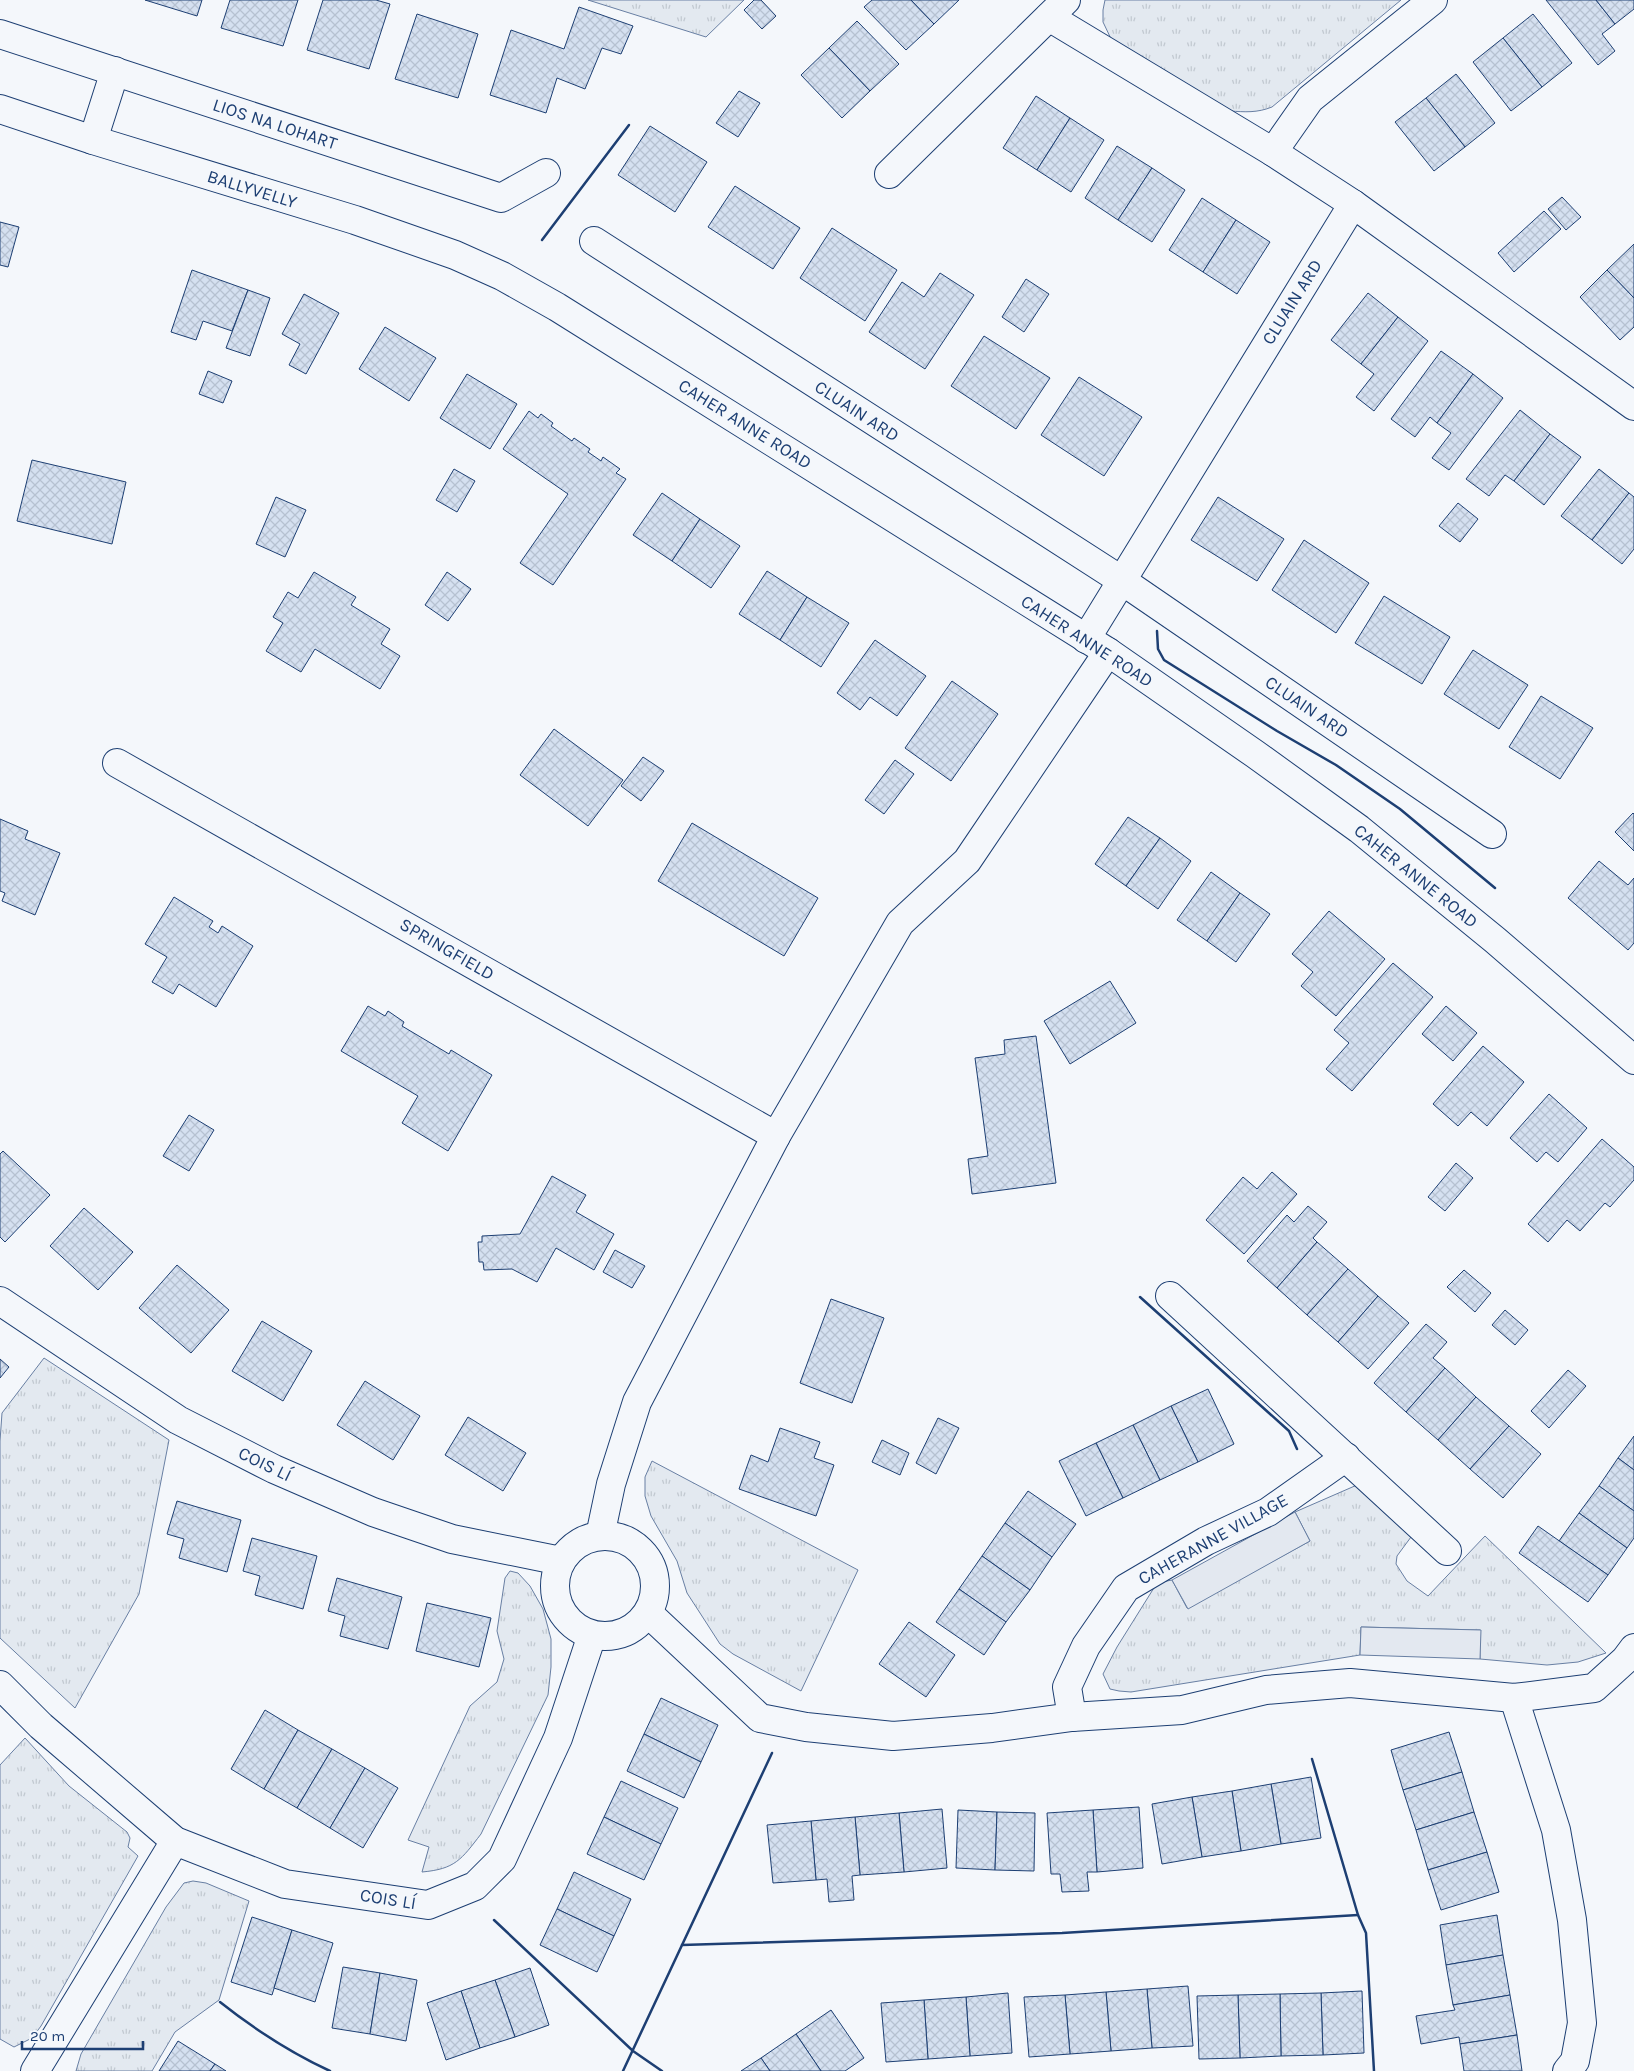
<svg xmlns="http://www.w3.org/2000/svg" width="1634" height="2071" font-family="Karla,sans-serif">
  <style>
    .grass { fill: url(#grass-tufts); stroke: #687fa3 }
    .parking { fill: #e3e8f0; stroke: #687fa3 }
    .building { fill: url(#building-cross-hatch); stroke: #1d3f73 }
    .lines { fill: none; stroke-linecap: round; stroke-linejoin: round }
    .minor-casing { stroke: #1d3f73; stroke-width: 30 }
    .minor { stroke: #f4f7fb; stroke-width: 28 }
    .wall { stroke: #1d3f73; stroke-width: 2.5 }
    .labels { text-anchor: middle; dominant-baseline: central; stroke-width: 4; stroke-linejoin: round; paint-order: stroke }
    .street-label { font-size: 18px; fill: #1d3f73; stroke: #f4f7fb }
  </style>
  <defs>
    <pattern id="grass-tufts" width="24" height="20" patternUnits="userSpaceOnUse" patternTransform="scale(1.25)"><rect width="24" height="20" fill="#e3e9f0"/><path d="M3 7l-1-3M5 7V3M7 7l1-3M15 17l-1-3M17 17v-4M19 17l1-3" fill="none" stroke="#c2c9d1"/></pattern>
    <pattern id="building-cross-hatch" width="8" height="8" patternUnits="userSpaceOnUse" patternTransform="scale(1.25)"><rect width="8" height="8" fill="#d5e0f0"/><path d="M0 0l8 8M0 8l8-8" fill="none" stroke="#b6c1d1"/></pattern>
  </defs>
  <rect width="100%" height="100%" fill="#f4f7fb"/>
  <!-- grass -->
  <g class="grass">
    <path d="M588 0H744L706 37Z"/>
    <path d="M1105 0H1401L1272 107C1257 113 1245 112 1230 111L1113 43 1103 22V10Z"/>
    <path d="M44 1358 169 1440 139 1594 75 1708 0 1638V1441L2 1413Z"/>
    <path d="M652 1461 858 1570 801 1691 733 1654 720 1644 700 1613 687 1593 677 1561 651 1516 645 1496V1477Z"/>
    <path d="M1357 1485 1393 1512 1411 1537 1397 1556 1396 1564 1407 1581 1428 1596 1485 1536 1606 1653 1578 1662 1547 1665 1480 1659V1630L1361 1627 1360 1655 1131 1692 1119 1691 1110 1689 1103 1674 1117 1647 1157 1583 1172 1580 1187 1608 1310 1541 1295 1512Z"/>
    <path d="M510 1571 518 1573 530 1586 543 1609 551 1639V1667L548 1695 481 1834C461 1860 455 1869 422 1872L429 1847 408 1840 470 1706 497 1682 504 1659 497 1631 505 1578Z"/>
    <path d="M25 1738 69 1786 127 1832 130 1838 128 1847 138 1856 41 2026 32 2038 14 2047 0 2039V1765Z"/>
    <path d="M193 1881 206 1883 249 1901 219 2000 175 2032 152 2071H76L81 2054 166 1907 184 1883Z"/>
  </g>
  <!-- parking -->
  <g class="parking">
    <path d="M1295 1512 1310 1541 1188 1609 1172 1580Z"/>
    <path d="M1361 1627 1481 1630 1480 1659 1360 1655Z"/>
  </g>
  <!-- building -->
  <g class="building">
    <path d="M145 0H202L197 16Z"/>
    <path d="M230 0H298L283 46 221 28Z"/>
    <path d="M323 0H376L390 4 369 69 307 50Z"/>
    <path d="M754 0H761L776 16 762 29 744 10Z"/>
    <path d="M872 0H911L934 24 906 50 864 7Z"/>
    <path d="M911 0H959L934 24Z"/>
    <path d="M1546 0H1596L1615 24 1602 34 1615 51 1598 65Z"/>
    <path d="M1596 0H1634V9L1615 24Z"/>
    <path d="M579 7 633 26 621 54 602 48 585 89 557 78 546 113 490 95 511 30 564 49Z"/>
    <path d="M417 14 478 34 458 98 395 79Z"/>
    <path d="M1533 14 1572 63 1542 87 1503 38Z"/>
    <path d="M857 21 899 64 870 91 829 48Z"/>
    <path d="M1503 38 1542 87 1511 111 1473 62Z"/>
    <path d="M829 48 870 91 842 118 801 75Z"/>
    <path d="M1456 74 1495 123 1465 147 1426 98Z"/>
    <path d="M739 91 760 103 738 137 716 123Z"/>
    <path d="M1036 96 1070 118 1037 170 1003 148Z"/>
    <path d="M1426 98 1465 147 1434 171 1395 122Z"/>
    <path d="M1070 118 1104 140 1071 192 1037 170Z"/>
    <path d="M650 126 707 162 675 212 618 175Z"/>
    <path d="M1117 146 1152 168 1118 220 1085 198Z"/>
    <path d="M1152 168 1185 190 1152 242 1118 220Z"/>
    <path d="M735 186 800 228 773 269 708 227Z"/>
    <path d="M1562 197 1581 217 1566 230 1548 209Z"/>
    <path d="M1202 198 1236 220 1203 272 1169 250Z"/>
    <path d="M1544 211 1561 229 1514 272 1498 253Z"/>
    <path d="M1236 220 1270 242 1237 294 1203 272Z"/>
    <path d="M0 222 19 227 8 267 0 265Z"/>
    <path d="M832 228 897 270 865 321 800 278Z"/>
    <path d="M1634 244V298L1607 270Z"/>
    <path d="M192 270 248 290 232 331 203 321 196 340 171 332Z"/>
    <path d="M1607 270 1634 298V327L1620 340 1580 297Z"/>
    <path d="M940 273 974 295 925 369 869 332 902 282 924 297Z"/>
    <path d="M1026 279 1049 294 1024 332 1002 317Z"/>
    <path d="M248 290 270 298 250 356 226 348Z"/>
    <path d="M1368 293 1398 317 1361 364 1331 340Z"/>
    <path d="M304 294 339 313 306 374 289 365 300 344 282 334Z"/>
    <path d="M1398 317 1428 341 1374 411 1356 397 1374 374 1361 364Z"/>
    <path d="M385 327 436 358 409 401 359 369Z"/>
    <path d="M984 336 1050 378 1016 429 951 386Z"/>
    <path d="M1441 351 1473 374 1437 423 1430 417 1415 437 1391 419Z"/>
    <path d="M208 371 232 381 223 403 199 394Z"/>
    <path d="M467 374 517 404 490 449 440 418Z"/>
    <path d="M1473 374 1503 398 1449 470 1432 458 1451 433 1437 423Z"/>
    <path d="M1079 377 1142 417 1104 476 1041 435Z"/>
    <path d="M1520 410 1550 434 1514 481 1505 475 1489 496 1466 479Z"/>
    <path d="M529 411 538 418 541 414 553 423 551 426 572 441 574 438 590 449 588 452 601 461 603 457 620 469 616 473 626 479 553 585 520 563 568 494 503 449Z"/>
    <path d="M1550 434 1581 457 1544 505 1514 481Z"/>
    <path d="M32 460 126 482 112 544 17 521Z"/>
    <path d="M454 469 475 481 457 512 436 500Z"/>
    <path d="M1599 469 1629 493 1592 540 1561 516Z"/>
    <path d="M662 493 700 519 672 561 633 535Z"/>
    <path d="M1629 493 1634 497V549L1622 564 1592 540Z"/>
    <path d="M276 497 306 510 285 557 256 544Z"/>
    <path d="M1218 497 1284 539 1257 581 1191 540Z"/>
    <path d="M1458 503 1478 519 1460 542 1439 526Z"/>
    <path d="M700 519 740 546 711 588 672 561Z"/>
    <path d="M1304 540 1369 583 1336 633 1272 590Z"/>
    <path d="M767 571 807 597 780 640 739 614Z"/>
    <path d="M314 572 356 597 351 605 390 629 381 644 400 656 380 689 315 649 301 672 266 651 283 623 273 617 288 592 298 598Z"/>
    <path d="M447 572 471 589 448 621 425 605Z"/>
    <path d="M1384 596 1450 637 1422 684 1355 643Z"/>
    <path d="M807 597 849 623 821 667 780 640Z"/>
    <path d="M875 640 926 676 897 716 870 697 860 710 837 693Z"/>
    <path d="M1473 650 1528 685 1499 729 1444 694Z"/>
    <path d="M952 681 998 714 951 781 905 748Z"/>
    <path d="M1541 696 1593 728 1560 779 1509 747Z"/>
    <path d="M554 729 623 780 588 826 520 775Z"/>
    <path d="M643 757 664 771 641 801 621 786Z"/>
    <path d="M895 760 914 774 884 814 865 800Z"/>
    <path d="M1633 813 1634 814V851L1615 832Z"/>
    <path d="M1128 817 1160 838 1126 886 1095 864Z"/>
    <path d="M0 819 28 831 25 839 60 853 35 915 2 901 5 893 0 891Z"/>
    <path d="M692 823 818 898 784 956 658 881Z"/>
    <path d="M1160 838 1191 861 1158 909 1126 886Z"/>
    <path d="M1599 861 1628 885 1634 878V943L1628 950 1568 898Z"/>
    <path d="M1211 872 1240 893 1207 941 1177 920Z"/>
    <path d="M1240 893 1270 914 1236 962 1207 941Z"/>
    <path d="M174 897 213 921 209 927 218 933 222 926 253 946 216 1007 179 984 173 994 152 982 167 957 145 944Z"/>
    <path d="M1329 911 1385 959 1336 1016 1301 986 1313 972 1292 954Z"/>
    <path d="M1393 963 1433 997 1352 1091 1326 1069 1349 1043 1334 1030Z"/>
    <path d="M1110 981 1136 1023 1070 1064 1044 1021Z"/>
    <path d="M368 1006 385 1016 388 1011 404 1022 402 1026 449 1054 451 1050 492 1075 448 1151 402 1123 418 1096 341 1051Z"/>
    <path d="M1446 1006 1477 1033 1453 1061 1422 1034Z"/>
    <path d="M1036 1036 1056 1183 972 1194 968 1159 988 1156 975 1058 1005 1054 1004 1040Z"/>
    <path d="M1483 1046 1524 1082 1487 1126 1471 1112 1458 1126 1433 1104Z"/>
    <path d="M1549 1094 1587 1128 1558 1162 1546 1152 1537 1162 1510 1138Z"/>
    <path d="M189 1115 214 1130 189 1171 163 1156Z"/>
    <path d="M1602 1139 1634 1167V1180L1610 1207 1605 1203 1580 1231 1567 1220 1548 1242 1528 1224Z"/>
    <path d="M3 1151 50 1195 5 1242 0 1237V1154Z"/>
    <path d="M1456 1163 1473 1178 1445 1211 1428 1197Z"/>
    <path d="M1272 1172 1297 1194 1244 1254 1206 1220 1243 1177 1257 1189Z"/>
    <path d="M552 1176 586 1195 576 1212 614 1234 594 1270 556 1248 537 1282 512 1269 484 1270 483 1262H479L478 1242H482V1236L520 1234Z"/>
    <path d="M1308 1206 1327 1222 1313 1238 1317 1242 1277 1288 1247 1261 1287 1215 1294 1222Z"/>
    <path d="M84 1208 133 1252 98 1290 50 1246Z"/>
    <path d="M1317 1242 1348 1269 1307 1315 1277 1288Z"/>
    <path d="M615 1250 645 1266 632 1288 603 1272Z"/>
    <path d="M177 1265 229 1310 191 1353 139 1308Z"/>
    <path d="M1348 1269 1378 1296 1338 1342 1307 1315Z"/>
    <path d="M1464 1270 1491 1293 1475 1312 1447 1287Z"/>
    <path d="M1378 1296 1409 1323 1368 1369 1338 1342Z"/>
    <path d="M831 1299 884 1318 852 1403 800 1383Z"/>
    <path d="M1505 1310 1528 1330 1515 1345 1492 1325Z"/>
    <path d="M262 1321 312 1351 283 1401 232 1371Z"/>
    <path d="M1426 1324 1447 1342 1433 1358 1445 1368 1406 1412 1374 1383Z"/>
    <path d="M0 1359 9 1367 0 1378Z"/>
    <path d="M1445 1368 1476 1397 1438 1440 1406 1412Z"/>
    <path d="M1568 1370 1586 1386 1549 1428 1531 1411Z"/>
    <path d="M365 1381 420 1416 393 1460 337 1425Z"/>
    <path d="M1208 1389 1234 1444 1198 1462 1171 1406Z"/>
    <path d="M1476 1397 1509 1426 1470 1469 1438 1440Z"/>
    <path d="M1171 1406 1198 1462 1160 1480 1133 1425Z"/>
    <path d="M468 1417 526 1453 503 1491 445 1455Z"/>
    <path d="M938 1418 959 1428 936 1474 916 1463Z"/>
    <path d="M1133 1425 1160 1480 1123 1498 1096 1443Z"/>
    <path d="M1509 1426 1541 1454 1503 1498 1470 1469Z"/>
    <path d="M780 1428 820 1442 814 1458 834 1465 816 1516 739 1489 751 1455 768 1462Z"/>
    <path d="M1634 1436V1470L1618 1458Z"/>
    <path d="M882 1440 909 1453 900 1475 872 1462Z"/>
    <path d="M1096 1443 1123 1498 1086 1516 1059 1461Z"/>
    <path d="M1618 1458 1634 1470V1511L1599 1486Z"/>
    <path d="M1599 1486 1634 1511V1538L1627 1548 1579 1513Z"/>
    <path d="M1028 1491 1076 1524 1052 1557 1005 1523Z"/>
    <path d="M177 1501 241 1520 227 1572 179 1558 184 1539 167 1534Z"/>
    <path d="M1579 1513 1627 1548 1608 1575 1559 1541Z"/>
    <path d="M1005 1523 1052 1557 1030 1590 982 1556Z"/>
    <path d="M1538 1526 1608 1575 1588 1602 1519 1553Z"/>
    <path d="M252 1538 317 1556 303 1609 255 1595 260 1576 243 1571Z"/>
    <path d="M982 1556 1030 1590 1006 1622 959 1589Z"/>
    <path d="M337 1578 402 1597 388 1649 340 1636 345 1616 328 1611Z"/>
    <path d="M959 1589 1006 1622 984 1655 936 1622Z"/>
    <path d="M427 1603 491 1618 479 1667 416 1651Z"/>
    <path d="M909 1622 955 1655 926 1697 879 1664Z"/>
    <path d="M661 1698 718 1725 701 1762 644 1734Z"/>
    <path d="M265 1710 298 1730 264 1789 231 1769Z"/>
    <path d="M298 1730 332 1749 297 1808 264 1789Z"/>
    <path d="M1449 1732 1462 1772 1403 1790 1391 1750Z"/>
    <path d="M644 1734 701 1762 684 1798 627 1771Z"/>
    <path d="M332 1749 365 1768 330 1828 297 1808Z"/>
    <path d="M365 1768 398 1788 363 1848 330 1828Z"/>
    <path d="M1462 1772 1474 1812 1416 1830 1403 1790Z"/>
    <path d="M1311 1777 1321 1838 1281 1844 1271 1784Z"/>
    <path d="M621 1781 678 1808 661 1844 604 1817Z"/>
    <path d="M1271 1784 1281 1844 1241 1851 1232 1791Z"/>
    <path d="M1232 1791 1241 1851 1202 1857 1192 1797Z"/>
    <path d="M1192 1797 1202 1857 1162 1864 1152 1804Z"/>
    <path d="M1139 1807 1143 1868 1097 1872 1093 1810Z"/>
    <path d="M942 1809 947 1868 904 1872 899 1813Z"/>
    <path d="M958 1810 997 1812 995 1870 956 1868Z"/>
    <path d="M1093 1810 1097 1872H1087L1089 1891 1062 1892 1060 1874H1051L1047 1813Z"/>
    <path d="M997 1812 1035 1813 1034 1871 995 1870Z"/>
    <path d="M1474 1812 1487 1852 1428 1870 1416 1830Z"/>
    <path d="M899 1813 904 1872 860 1875 855 1817Z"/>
    <path d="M604 1817 661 1844 644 1880 587 1854Z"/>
    <path d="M855 1817 860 1875 852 1876 854 1900 829 1902 827 1879 816 1880 811 1821Z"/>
    <path d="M811 1821 816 1880 773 1883 767 1825Z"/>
    <path d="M1487 1852 1499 1892 1441 1910 1428 1870Z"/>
    <path d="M574 1872 631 1899 614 1936 557 1909Z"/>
    <path d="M557 1909 614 1936 597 1972 540 1945Z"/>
    <path d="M1497 1915 1503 1955 1446 1965 1440 1925Z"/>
    <path d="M252 1917 292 1930 272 1995 231 1982Z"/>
    <path d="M292 1930 333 1943 315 2002 274 1988Z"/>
    <path d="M1503 1955 1510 1995 1453 2005 1446 1965Z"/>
    <path d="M343 1967 380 1973 370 2034 332 2028Z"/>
    <path d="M530 1968 549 2025 515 2037 495 1980Z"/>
    <path d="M380 1973 417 1980 406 2041 370 2034Z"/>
    <path d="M495 1980 515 2037 480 2048 461 1991Z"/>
    <path d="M1188 1986 1193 2046 1152 2048 1147 1989Z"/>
    <path d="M1147 1989 1152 2048 1111 2051 1106 1992Z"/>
    <path d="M461 1991 480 2048 446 2060 427 2003Z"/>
    <path d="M1362 1991 1364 2053 1323 2055 1321 1993Z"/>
    <path d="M1106 1992 1111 2051 1070 2054 1065 1995Z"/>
    <path d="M1008 1993 1012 2053 970 2056 966 1997Z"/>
    <path d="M1321 1993 1323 2055 1281 2056 1280 1994Z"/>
    <path d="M1280 1994 1281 2056 1240 2058 1238 1995Z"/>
    <path d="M1065 1995 1070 2054 1029 2057 1024 1997Z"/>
    <path d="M1238 1995 1240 2058 1199 2059 1197 1996Z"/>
    <path d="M1510 1995 1517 2035 1460 2044 1459 2037 1421 2044 1416 2016 1455 2010 1453 2005Z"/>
    <path d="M966 1997 970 2056 928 2059 924 2000Z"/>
    <path d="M924 2000 928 2059 886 2062 881 2003Z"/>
    <path d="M831 2010 864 2058 845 2071H821L796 2034Z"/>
    <path d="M796 2034 821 2071H770L761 2058Z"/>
    <path d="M1517 2035 1522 2071H1464L1460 2044Z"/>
    <path d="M178 2041 215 2064 210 2071H159Z"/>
    <path d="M761 2058 770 2071H741Z"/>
    <path d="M215 2064 226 2071H210Z"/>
  </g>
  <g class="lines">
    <!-- minor casing -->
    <g class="minor-casing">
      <g id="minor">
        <path d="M1049 17 1273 152 1353 204 1634 406"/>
        <path d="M0 34 501 198 546 173"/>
        <path d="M0 109 93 140 355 220 455 255 502 276 557 307 1108 652 1255 754 1359 829 1495 940 1634 1060"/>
        <path d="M93 140 115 71"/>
        <path d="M1273 152 1310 99 1433 0"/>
        <path d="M889 174 1066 0"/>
        <path d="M594 241 1121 580 1492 834"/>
        <path d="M1086 639 1353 204"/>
        <path d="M117 763 776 1136"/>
        <path d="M1170 1296 1447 1551"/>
        <path d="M0 1301 178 1420 274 1469 373 1512 452 1539 561 1561"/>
        <path d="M600 1536 611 1484 637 1402 776 1136 900 923 967 861 1108 652"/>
        <circle cx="605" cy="1586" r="50"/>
        <path d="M648 1613 760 1718 806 1727 893 1736 992 1728 1072 1717 1182 1710 1266 1690 1350 1683 1514 1698 1594 1688 1625 1660 1634 1648"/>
        <path d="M0 1685 41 1726 175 1841 285 1884 428 1905 475 1886 502 1859 558 1738 592 1635"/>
        <path d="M1514 1698 1556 1830 1572 1920 1582 2023 1575 2061 1567 2071"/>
        <path d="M1072 1717 1067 1687 1086 1646 1126 1588 1206 1541 1268 1512 1346 1457"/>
        <path d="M35 2071 175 1841"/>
      </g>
    </g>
    <!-- minor -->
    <use href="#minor" class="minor"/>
    <!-- wall -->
    <g class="wall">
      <path d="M542 240 629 125"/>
      <path d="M1157 631 1158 649 1164 660 1277 731 1336 765 1400 809 1495 888"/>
      <path d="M1140 1297 1289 1431 1297 1449"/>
      <path d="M1312 1759 1358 1915 1366 1933 1374 2071"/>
      <path d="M494 1920 633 2051 662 2071"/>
      <path d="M682 1945 1062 1933 1358 1915"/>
      <path d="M220 2002C254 2029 289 2052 330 2071"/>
      <path d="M623 2071 772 1753"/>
    </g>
  </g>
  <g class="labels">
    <!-- street labels -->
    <g class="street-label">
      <text transform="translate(275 124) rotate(18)">LIOS NA LOHART</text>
      <text transform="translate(252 189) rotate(17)">BALLYVELLY</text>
      <text transform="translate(1292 302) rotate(-58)">CLUAIN ARD</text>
      <text transform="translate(857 411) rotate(33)">CLUAIN ARD</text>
      <text transform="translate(745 424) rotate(32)">CAHER ANNE ROAD</text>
      <text transform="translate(1087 641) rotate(33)">CAHER ANNE ROAD</text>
      <text transform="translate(1307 707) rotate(34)">CLUAIN ARD</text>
      <text transform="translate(1416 876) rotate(39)">CAHER ANNE ROAD</text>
      <text transform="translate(447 949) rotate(30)">SPRINGFIELD</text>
      <text transform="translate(265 1464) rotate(26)">COIS LÍ</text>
      <text transform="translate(1213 1539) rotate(-29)">CAHERANNE VILLAGE</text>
      <text transform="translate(388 1899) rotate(9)">COIS LÍ</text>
    </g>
  </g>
  <!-- scale -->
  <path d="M22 2041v8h121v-8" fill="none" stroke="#1d3f73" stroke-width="2.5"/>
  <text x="30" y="2041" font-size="15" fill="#1d3f73" stroke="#f4f7fb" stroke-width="4" paint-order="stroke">20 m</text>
</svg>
